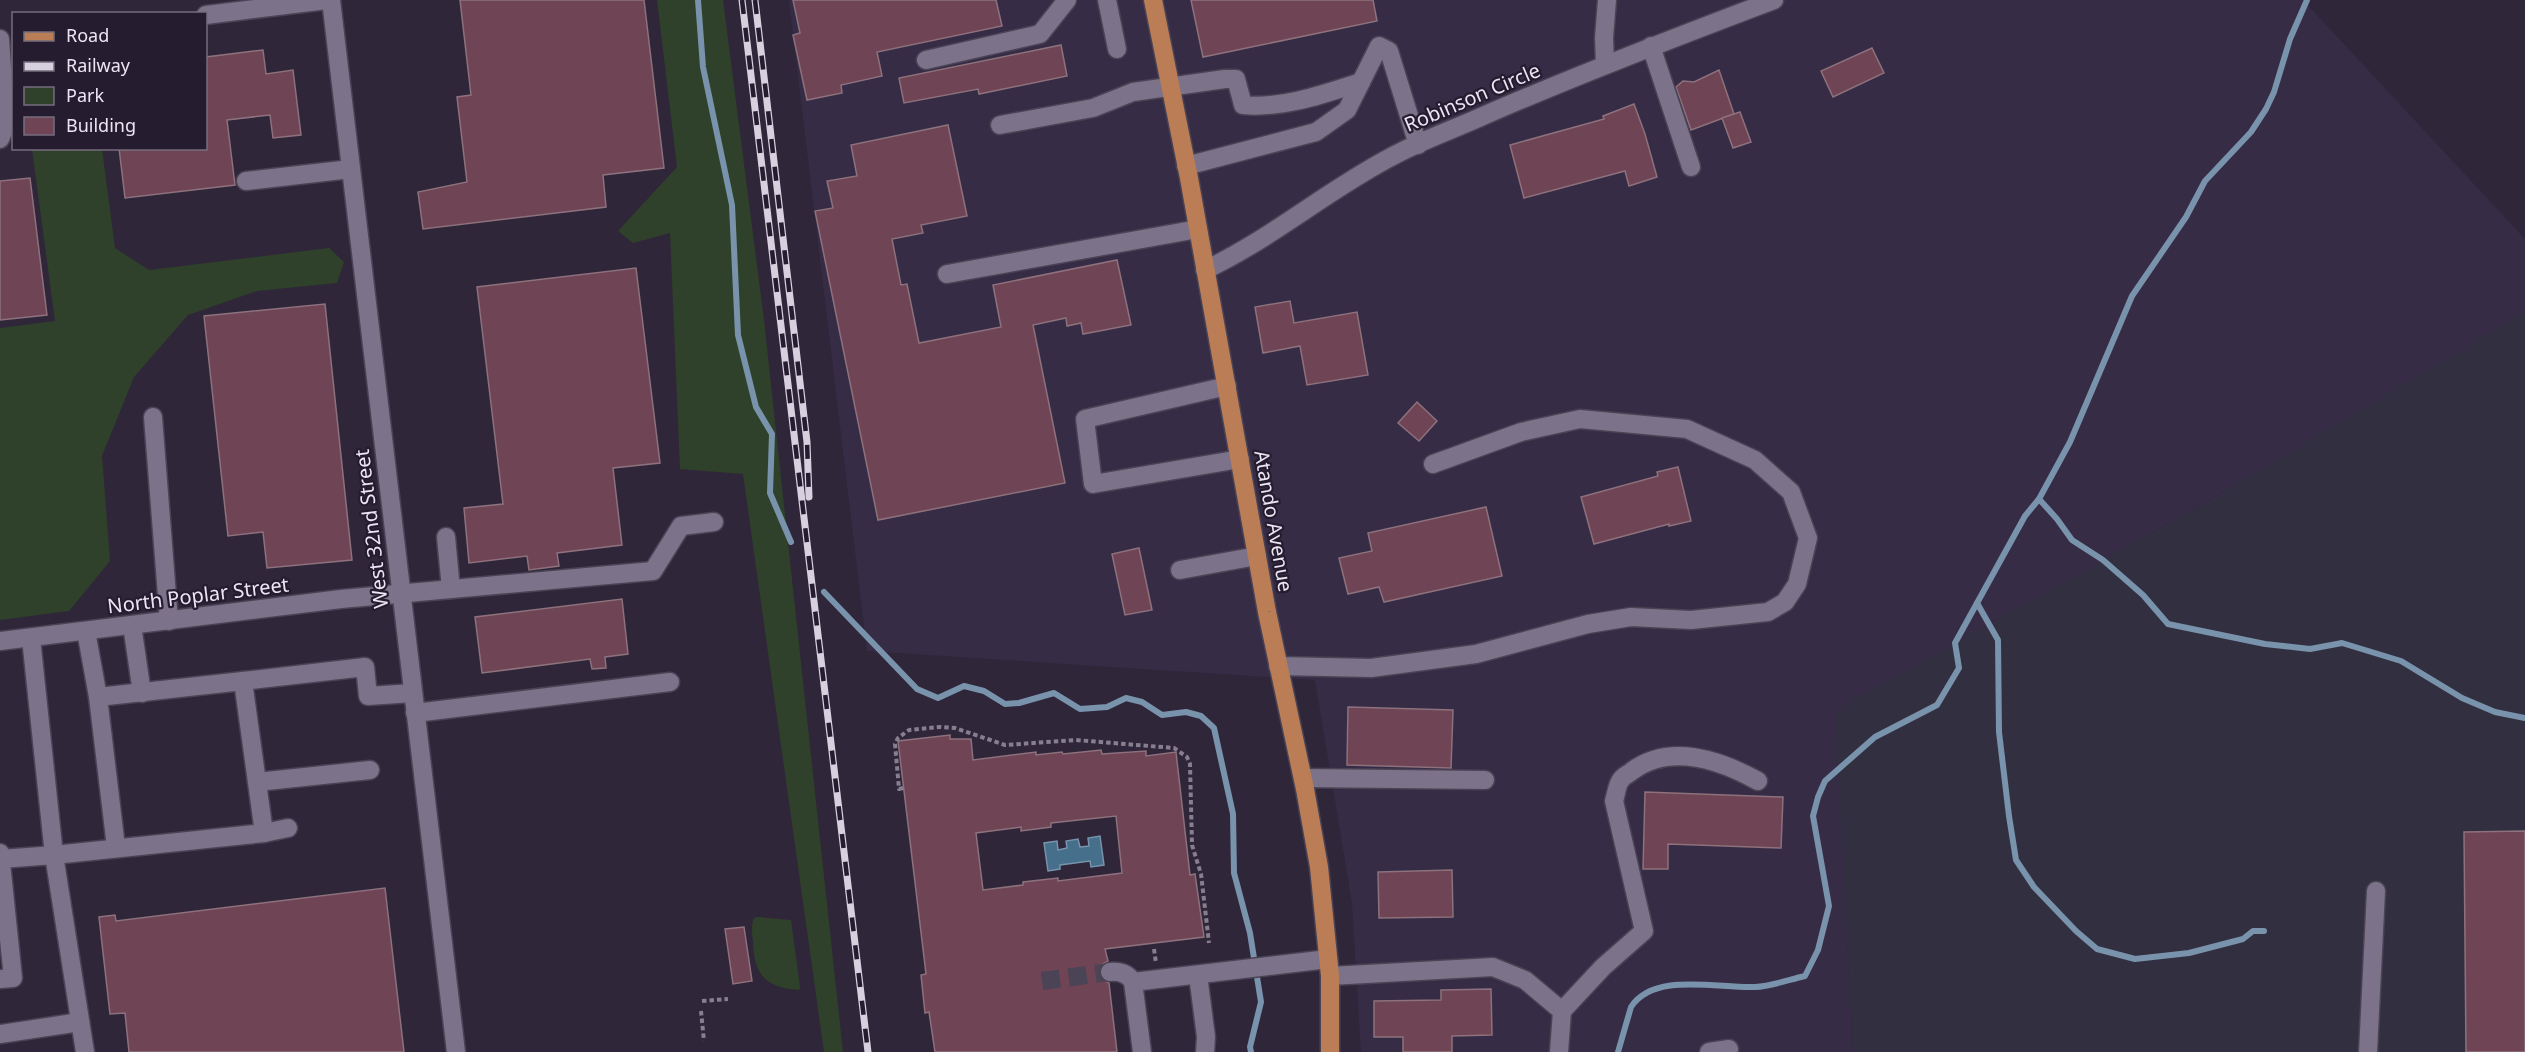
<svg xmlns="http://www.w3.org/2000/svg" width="2525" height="1052" font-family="'Noto Sans',sans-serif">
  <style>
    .commercial { fill: #323040 }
    .built { fill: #372c46 }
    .green { fill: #2f412a }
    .water { fill: #466f8c; stroke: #7893ab; stroke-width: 1.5 }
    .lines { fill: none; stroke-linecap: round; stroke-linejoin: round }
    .stream { stroke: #7893ab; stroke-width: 6 }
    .building { fill: #6f4455; stroke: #8d717c; stroke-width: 1.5; fill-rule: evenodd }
    .minor-tunnel { stroke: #4b4356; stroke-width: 18; stroke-dasharray: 18 9; stroke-linecap: butt }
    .minor-casing { stroke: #4a4354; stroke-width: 21 }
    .major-casing { stroke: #4a4354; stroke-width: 21 }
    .path { stroke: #877f90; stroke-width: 4; stroke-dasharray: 4.5 3; stroke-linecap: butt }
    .minor { stroke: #7c7289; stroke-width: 18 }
    .major { stroke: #ba7d56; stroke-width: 18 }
    .rail-casing { stroke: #d7d1df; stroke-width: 7 }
    .rail { stroke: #251c30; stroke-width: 4.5; stroke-dasharray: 14; stroke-linecap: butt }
    .labels { text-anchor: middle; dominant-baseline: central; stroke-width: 4.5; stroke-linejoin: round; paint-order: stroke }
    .street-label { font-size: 20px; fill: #ece6f4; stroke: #251c30 }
  </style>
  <rect width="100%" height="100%" fill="#2f263a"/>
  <!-- commercial -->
  <path class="commercial" d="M2525 310V1052H1853L1834 711 2229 489Z"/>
  <!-- built -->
  <path class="built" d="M789 0H2303L2525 239V312L2229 489 1835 711 1853 1052H1361L1352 903 1315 680 867 651Z"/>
  <!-- green -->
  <g class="green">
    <path d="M657 0H723L764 320 843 1052H824L743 474 680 469 670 233 633 243 618 231 677 167Z"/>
    <path d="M32 149H102L115 248 149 270 329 248 344 262 337 283 257 291 188 315 134 377 102 456 110 561 69 611 0 620V328L55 321Z"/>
    <path d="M757 917 791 920 800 987 799 990C765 988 754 974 753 942 752 933 751 925 754 918Z"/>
  </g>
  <!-- water -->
  <path class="water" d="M1100 836 1104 865 1091 867 1090 861 1060 865V869L1048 871 1044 843 1057 841 1058 850 1067 848 1066 841 1078 839 1080 847 1089 846 1088 838Z"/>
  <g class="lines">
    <!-- stream -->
    <g class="stream">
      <path d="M698 0 703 67 732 205 738 335 756 407 772 434 770 493 791 542"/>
      <path d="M2039 499 2057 519 2072 540 2103 560 2143 595 2168 624 2265 644 2310 649 2342 643 2401 661 2462 698 2495 712 2525 718"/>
      <path d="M824 592 917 689 938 698 964 686 984 691 1005 704 1019 703 1054 693 1080 709 1107 707 1126 698 1142 702 1162 715 1186 712 1201 716 1214 728 1233 814 1234 873 1250 933 1261 1002 1250 1047 1251 1052"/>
      <path d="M1977 603 1998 640 1999 732 2009 816 2016 860 2034 887 2076 931 2097 949 2135 959 2189 953 2243 939 2253 931H2264"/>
      <path d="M1618 1052 1631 1007C1654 971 1720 989 1755 987 1772 986 1788 980 1805 976L1818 950 1829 906 1813 816 1818 797 1825 781 1875 737 1937 705 1959 668 1955 643 2025 516 2039 499 2070 442 2132 296 2186 217 2205 181 2251 132 2266 109 2274 92 2290 39 2307 0"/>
    </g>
  </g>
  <!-- building -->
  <g class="building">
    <path d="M460 0H644L664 168 603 175 606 207 423 229 418 192 467 182 457 97 471 95Z"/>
    <path d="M793 0H996L1002 26 877 52 882 76 841 85 842 93 807 100 793 35 800 33Z"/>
    <path d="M1191 0H1373L1377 21 1203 57Z"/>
    <path d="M1061 45 1067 76 979 94 978 89 904 103 899 78Z"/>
    <path d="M1872 48 1884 73 1833 97 1821 71Z"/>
    <path d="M263 50 266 74 293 70 301 135 273 138 270 115 227 120 235 185 125 198 119 148H206V57Z"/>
    <path d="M1719 70 1734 114 1691 130 1676 87 1683 81 1694 82Z"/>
    <path d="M1634 104 1645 134 1657 177 1629 186 1625 171 1524 198 1510 145 1604 119 1603 116Z"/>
    <path d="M1740 112 1751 142 1733 148 1722 118Z"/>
    <path d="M948 125 967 216 921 225 923 233 892 239 901 285 907 284 919 343 1001 327 993 285 1117 260 1131 325 1083 334 1081 323 1067 326 1066 318 1033 325 1065 483 878 520 815 211 833 208 827 181 857 176 851 145Z"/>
    <path d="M30 178 47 315 0 320V181Z"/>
    <path d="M636 268 660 463 613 468 622 545 557 553 559 566 529 570 527 556 469 563 464 508 503 504 477 287Z"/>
    <path d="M1290 301 1294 323 1357 312 1368 375 1307 385 1300 346 1263 353 1255 307Z"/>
    <path d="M325 304 352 560 267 568 263 532 228 536 204 316Z"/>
    <path d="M1417 402 1437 421 1419 441 1398 423Z"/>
    <path d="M1678 467 1691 521 1669 526V524L1594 544 1581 497 1658 476 1657 472Z"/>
    <path d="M1486 507 1502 576 1384 602 1379 587 1348 594 1339 558 1372 551 1368 533Z"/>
    <path d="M1139 548 1152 610 1125 615 1112 554Z"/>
    <path d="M622 599 628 654 605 657 606 668 592 669 590 659 482 673 475 617Z"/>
    <path d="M1348 707 1453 710 1451 768 1347 765Z"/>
    <path d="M950 735V739H971L973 760 1036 752V755L1062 752 1063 754 1101 750 1102 754 1146 751V756L1176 752 1190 875 1195 874 1204 937 1105 949 1108 961 1100 966 1099 973 1101 979 1109 983 1117 1052H935L929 1012 925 1013 921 975 926 974 898 741ZM1116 816 1122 873 1058 881V878L1023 882V885L983 890 976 833 1021 827V831L1051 827V823Z"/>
    <path d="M1645 792 1783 797 1781 848 1668 844V869H1643Z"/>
    <path d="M2525 831V1052H2466L2464 832Z"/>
    <path d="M1452 870 1453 917 1379 918 1378 872Z"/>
    <path d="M385 888 404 1052H129L125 1013 110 1014 99 917 115 915 116 921Z"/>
    <path d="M744 927 752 981 733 984 725 929Z"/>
    <path d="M1491 989 1492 1035 1452 1036V1052H1403V1037H1374V1001L1441 1000V990Z"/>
  </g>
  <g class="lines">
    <!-- minor-tunnel -->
    <path class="minor-tunnel" d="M1042 981 1110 972"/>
    <!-- minor casing -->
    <g class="minor-casing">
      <g id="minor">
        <path d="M331 0 456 1052"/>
        <path d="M1107 0 1117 49"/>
        <path d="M206 15 327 0"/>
        <path d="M1651 46 1691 167"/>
        <path d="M926 60 1040 34 1067 0"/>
        <path d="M1605 64 1604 38 1607 0"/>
        <path d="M1000 125 1093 108 1133 92 1225 79H1236L1243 105C1282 109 1324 94 1361 82"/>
        <path d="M0 139 6 125 0 39"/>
        <path d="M1186 166 1316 132 1347 110 1379 46 1389 51 1418 145"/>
        <path d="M246 181 351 169"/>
        <path d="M1205 270C1271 239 1326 191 1391 157 1420 141 1452 130 1483 116 1579 74 1676 37 1774 0"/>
        <path d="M947 274 1198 229"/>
        <path d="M1227 386 1085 419 1093 484 1240 459"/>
        <path d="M153 417 169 621"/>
        <path d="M446 537 451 589"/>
        <path d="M1180 570 1257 556"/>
        <path d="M132 625 142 693"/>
        <path d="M86 631 98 697"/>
        <path d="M31 638 54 855 264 833 288 828"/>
        <path d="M0 641 341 599 653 571 681 526 714 522"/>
        <path d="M1278 666 1371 668 1476 654 1588 624 1631 617 1691 620 1768 612 1785 602 1797 584 1808 538 1791 492 1755 460 1687 429 1580 419 1521 432 1433 464"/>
        <path d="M415 713 670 682"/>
        <path d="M1303 778 1485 780"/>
        <path d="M257 782 370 770"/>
        <path d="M264 833 243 681 365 667 368 696 413 693"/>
        <path d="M116 847 98 697 243 681"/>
        <path d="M0 853 13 978 0 979"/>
        <path d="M1 859 54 855 85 1052"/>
        <path d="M1110 972C1120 971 1128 974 1133 982L1142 1052"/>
        <path d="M1198 975 1206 1037 1205 1052"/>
        <path d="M1330 976 1493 967 1525 980 1562 1011"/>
        <path d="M1133 982 1328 959"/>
        <path d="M0 1034 80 1022"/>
        <path d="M1559 1052 1562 1011 1603 967 1644 931 1614 801C1616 795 1617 784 1621 780 1623 776 1629 774 1632 771 1670 743 1720 760 1758 781"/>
        <path d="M1709 1052 1729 1049"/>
        <path d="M2368 1052 2376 891"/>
      </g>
    </g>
    <!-- major casing -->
    <g class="major-casing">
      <path id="major" d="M1153 0 1189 178 1267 612 1305 789 1319 867 1330 976V1052"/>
    </g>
    <!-- path -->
    <g class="path">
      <path d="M903 788 899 789 895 744 898 738 909 730 940 727 955 728 1005 745 1076 740 1174 748 1187 757 1190 764 1192 845 1201 874 1209 943"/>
      <path d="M1154 949 1156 963"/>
      <path d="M702 1001 728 999"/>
      <path d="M701 1011 704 1041"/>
    </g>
    <!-- minor -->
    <use href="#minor" class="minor"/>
    <!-- major -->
    <use href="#major" class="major"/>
    <!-- rail casing -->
    <g class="rail-casing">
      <g id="rail">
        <path d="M742 0 868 1052"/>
        <path d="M755 0 807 442 809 497"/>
      </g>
    </g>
    <!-- rail -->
    <use href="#rail" class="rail"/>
  </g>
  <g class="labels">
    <!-- street labels -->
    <g class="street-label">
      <text transform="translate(1472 97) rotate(-23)">Robinson Circle</text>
      <text transform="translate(1274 521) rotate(80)">Atando Avenue</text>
      <text transform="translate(371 529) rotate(-97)">West 32nd Street</text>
      <text transform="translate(198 595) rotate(-7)">North Poplar Street</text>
    </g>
  </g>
  <!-- legend -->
  <rect x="12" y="12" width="195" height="138" fill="#251c30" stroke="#756d7e" stroke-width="1.5"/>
  <rect x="24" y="32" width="30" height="9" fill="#ba7d56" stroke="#756d7e" stroke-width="1.5"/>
  <text x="66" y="42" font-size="18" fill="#ece6f4">Road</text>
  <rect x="24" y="62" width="30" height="9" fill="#d7d1df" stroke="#756d7e" stroke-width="1.5"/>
  <text x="66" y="72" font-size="18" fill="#ece6f4">Railway</text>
  <rect x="24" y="87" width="30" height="18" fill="#2f412a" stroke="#756d7e" stroke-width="1.5"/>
  <text x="66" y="102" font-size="18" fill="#ece6f4">Park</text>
  <rect x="24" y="117" width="30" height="18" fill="#6f4455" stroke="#756d7e" stroke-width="1.5"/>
  <text x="66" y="132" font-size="18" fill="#ece6f4">Building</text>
</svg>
